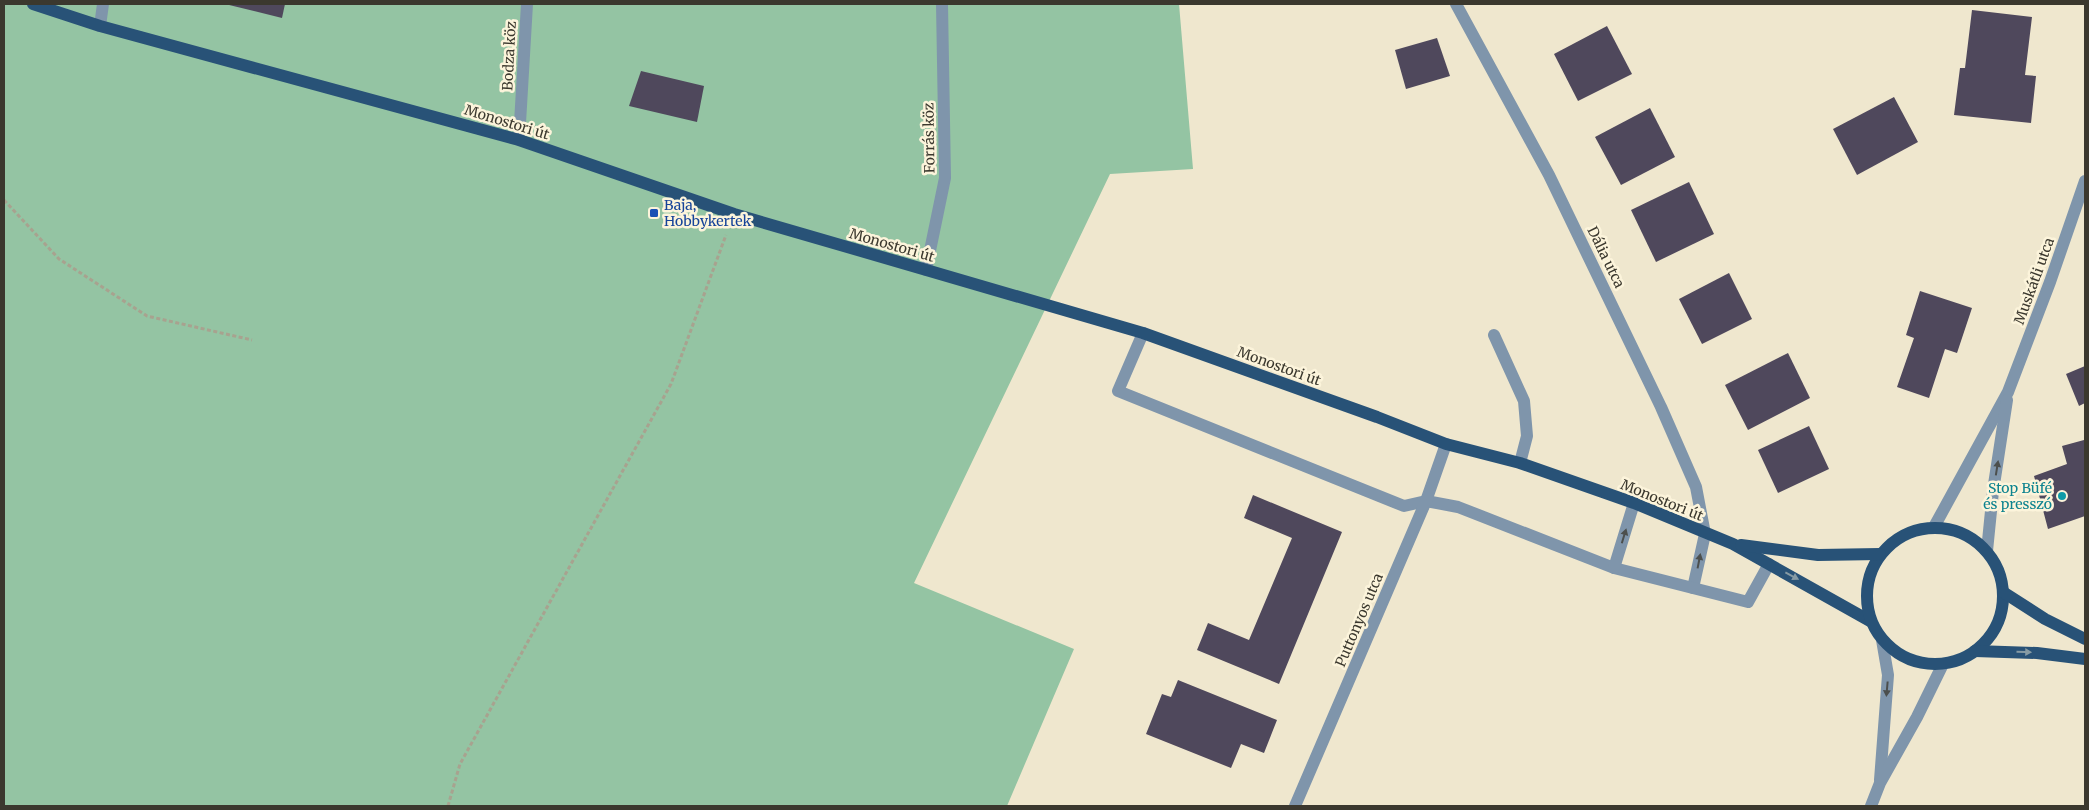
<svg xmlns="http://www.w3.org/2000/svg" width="2089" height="810" font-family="Merriweather,serif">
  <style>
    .green { fill: #94c4a3 }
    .building { fill: #4f485c }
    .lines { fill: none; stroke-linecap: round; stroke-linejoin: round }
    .path { stroke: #a8a28f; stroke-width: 3; stroke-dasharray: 4 2.5; stroke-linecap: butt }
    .minor { stroke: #7f95ab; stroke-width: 12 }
    .major { stroke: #285277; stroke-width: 12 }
    .oneway { fill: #4c4f4d }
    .oneway2 { fill: #879ba4 }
    .transit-dot { fill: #1a4fb4; stroke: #fcf4db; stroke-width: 2 }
    .culture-dot { fill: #0f9aa8; stroke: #fcf4db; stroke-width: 2 }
    .labels { text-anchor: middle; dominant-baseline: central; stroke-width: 5; stroke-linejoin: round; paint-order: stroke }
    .street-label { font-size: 14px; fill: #3b382e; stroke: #fcf4db }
    .transit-label { font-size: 14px; fill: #164399; stroke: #fcf4db; text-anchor: start }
    .culture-label { font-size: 14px; fill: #0d838f; stroke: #fcf4db; text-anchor: end }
  </style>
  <rect width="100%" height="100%" fill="#efe7ce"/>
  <!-- green -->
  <path class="green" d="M4 4H1179L1193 169 1110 174 914 583 1074 649 1007 806H4Z"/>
  <!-- building -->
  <g class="building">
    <path d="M225 4H285L282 18Z"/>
    <path d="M1972 10 2032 17 2025 75 2036 76 2031 123 1954 115 1960 68H1965Z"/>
    <path d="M1607 26 1632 74 1578 101 1554 54Z"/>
    <path d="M1437 38 1450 76 1406 89 1395 50Z"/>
    <path d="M641 71 704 86 697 122 629 106Z"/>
    <path d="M1894 97 1918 142 1857 175 1833 129Z"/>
    <path d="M1650 108 1675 157 1621 185 1595 137Z"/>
    <path d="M1689 182 1714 234 1656 262 1631 210Z"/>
    <path d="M1729 273 1752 319 1702 344 1679 299Z"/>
    <path d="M1920 291 1972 308 1957 353 1945 349 1929 398 1897 387 1914 338 1906 335Z"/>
    <path d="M1788 353 1810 398 1748 430 1725 385Z"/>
    <path d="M2085 366V403L2079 406 2066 374Z"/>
    <path d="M1809 426 1829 469 1778 493 1758 450Z"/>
    <path d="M2084 440 2085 516 2048 529 2034 476 2067 464 2062 446Z"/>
    <path d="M1253 495 1342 532 1279 684 1197 650 1208 623 1249 640 1292 538 1244 518Z"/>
    <path d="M1178 680 1277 720 1264 753 1241 744 1231 768 1146 734 1162 694 1171 697Z"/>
  </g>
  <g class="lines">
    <!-- path -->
    <g class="path">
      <path d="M4 200 59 259 147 316 252 340"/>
      <path d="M448 806 460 764 671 384 726 235"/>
    </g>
    <!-- minor -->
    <g class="minor">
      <path d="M1456 4 1549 175 1661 407 1696 487 1705 534 1693 588"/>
      <path d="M100 26 103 4"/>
      <path d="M519 140 527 4"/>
      <path d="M926 270 945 178 942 4"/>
      <path d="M1143 333 1118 391 1404 506 1426 501 1458 507 1614 568 1748 602 1769 564"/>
      <path d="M1494 335 1524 401 1527 436 1520 463"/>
      <path d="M1934 527 2008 392 2050 282 2085 181"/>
      <path d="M1987 551 1993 491 2007 400"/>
      <path d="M1614 568 1634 503"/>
      <path d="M1880 780 1888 675 1882 640"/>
      <path d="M1295 806 1426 501 1446 444"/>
      <path d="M1871 806 1880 783 1917 717 1943 664"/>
    </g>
    <!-- major -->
    <g class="major">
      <path d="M33 4 100 26 519 140 734 214 1143 333 1377 417 1446 444 1520 463 1634 503 1733 544 1870 621"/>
      <circle cx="1935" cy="596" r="68"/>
      <path d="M1741 545 1818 555 1880 554"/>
      <path d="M2003 592 2045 619 2085 639"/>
      <path d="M1975 651 2037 653 2085 659"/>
    </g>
  </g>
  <!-- one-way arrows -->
  <defs><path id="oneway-solid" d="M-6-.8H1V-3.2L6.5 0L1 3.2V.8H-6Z" transform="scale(1.25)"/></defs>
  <g class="oneway">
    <use href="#oneway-solid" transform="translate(1997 468) rotate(-81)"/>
    <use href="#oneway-solid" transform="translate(1624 536) rotate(-73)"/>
    <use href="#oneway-solid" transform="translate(1699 561) rotate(-79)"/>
    <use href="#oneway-solid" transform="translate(1887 689) rotate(95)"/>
  </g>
  <g class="oneway2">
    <use href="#oneway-solid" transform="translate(1792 576) rotate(28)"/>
    <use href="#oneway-solid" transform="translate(2024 652) rotate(1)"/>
  </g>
  <!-- markers -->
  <rect class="transit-dot" x="649" y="208" width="10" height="10" rx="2.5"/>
  <circle class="culture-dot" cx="2062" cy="496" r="5"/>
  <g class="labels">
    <!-- street labels -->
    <g class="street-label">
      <text transform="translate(509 56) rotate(-87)">Bodza köz</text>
      <text transform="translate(507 122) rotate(17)">Monostori út</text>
      <text transform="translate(929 138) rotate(-91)">Forrás köz</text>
      <text transform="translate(892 245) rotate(16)">Monostori út</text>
      <text transform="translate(1606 257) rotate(64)">Dália utca</text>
      <text transform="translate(2034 281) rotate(-70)">Muskátli utca</text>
      <text transform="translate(1279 366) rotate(20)">Monostori út</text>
      <text transform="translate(1662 500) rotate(22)">Monostori út</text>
      <text transform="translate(1359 620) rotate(-67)">Puttonyos utca</text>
    </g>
    <!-- transit labels -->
    <g class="transit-label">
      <text x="664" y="205">Baja,<tspan x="664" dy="16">Hobbykertek</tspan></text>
    </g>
    <!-- culture labels -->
    <g class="culture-label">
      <text x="2052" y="488">Stop Büfé<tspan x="2052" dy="16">és presszó</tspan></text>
    </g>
  </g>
  <!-- border -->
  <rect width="2089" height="810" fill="none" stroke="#3b382e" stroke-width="10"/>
</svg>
